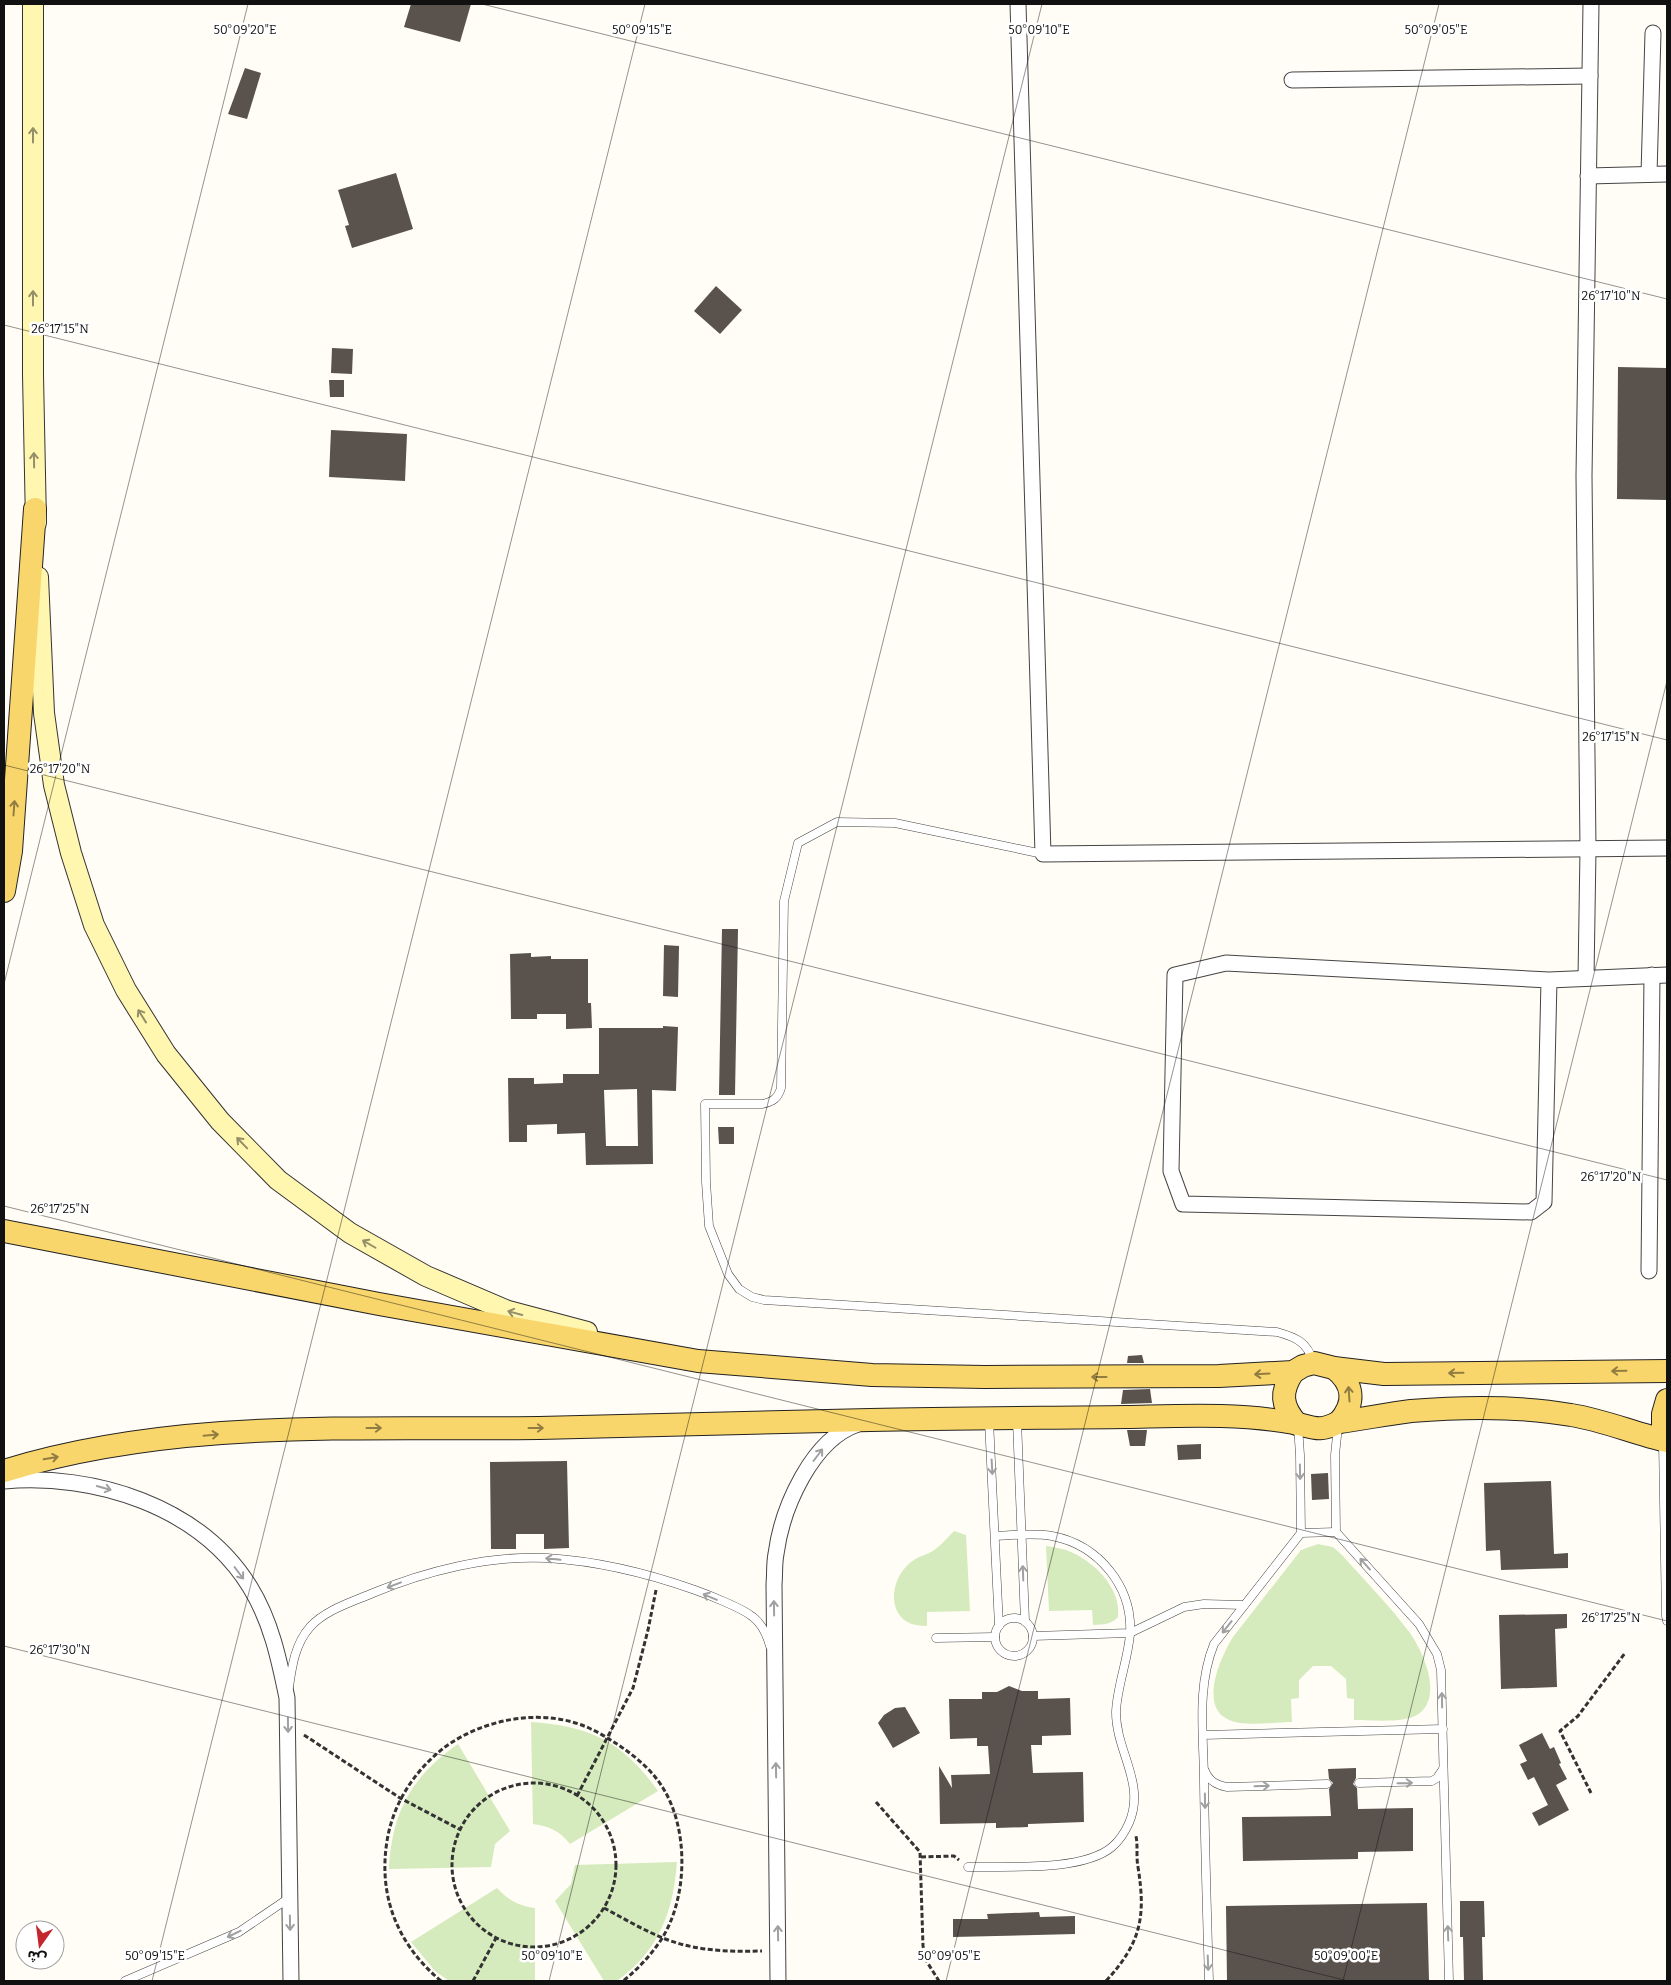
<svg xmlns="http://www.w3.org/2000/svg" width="1671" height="1985" font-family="Bitter,'Noto Sans Arabic',serif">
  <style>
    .green { fill: #d5ebbd }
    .building { fill: #5a524d; fill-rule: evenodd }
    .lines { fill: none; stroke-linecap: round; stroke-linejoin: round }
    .lane-casing { stroke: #444; stroke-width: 9 }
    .street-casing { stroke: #444; stroke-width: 17 }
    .secondary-casing { stroke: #333; stroke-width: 22 }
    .primary-casing { stroke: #222; stroke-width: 24 }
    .path { stroke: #333; stroke-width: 3; stroke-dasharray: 5 2.5; stroke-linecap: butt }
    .lane { stroke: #fff; stroke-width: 8 }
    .street { stroke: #fff; stroke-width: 15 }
    .secondary { stroke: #fff6b0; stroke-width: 20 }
    .primary { stroke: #f9d66b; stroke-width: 22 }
    .oneway { stroke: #948f68 }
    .oneway2 { stroke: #917d42 }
    .oneway3 { stroke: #a0a0a0 }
    .ticks { fill: none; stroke: #111; stroke-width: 1; stroke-opacity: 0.45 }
    .ticks-label { font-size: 12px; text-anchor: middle; fill: #111; stroke: #fff; stroke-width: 5; stroke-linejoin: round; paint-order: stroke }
  </style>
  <rect width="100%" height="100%" fill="#fffdf5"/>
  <!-- green -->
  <g class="green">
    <path d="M954 1531 966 1535 970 1611 927 1612V1626C914 1626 903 1623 897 1611 889 1593 898 1570 914 1560 919 1556 926 1555 931 1552 940 1547 947 1538 954 1531Z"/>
    <path d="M1318 1544 1333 1547 1342 1555C1365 1581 1390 1606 1410 1633 1424 1653 1445 1700 1415 1716 1401 1723 1371 1720 1354 1720V1699L1347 1698 1346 1679 1331 1666H1313L1299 1680V1698L1291 1699 1292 1722C1275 1722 1245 1727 1229 1720 1198 1707 1221 1656 1233 1637L1301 1550Z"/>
    <path d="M1046 1546C1053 1547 1059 1548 1066 1550 1092 1559 1122 1588 1118 1617 1111 1625 1103 1624 1093 1625L1092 1610 1049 1611Z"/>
    <path d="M531 1722C591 1726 623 1742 658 1791L570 1844C560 1831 549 1826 533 1824Z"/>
    <path d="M458 1744 510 1831 495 1844 491 1867 389 1869C392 1812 411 1777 458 1744Z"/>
    <path d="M677 1862C673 1913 659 1950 617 1981H604L555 1901 571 1884 575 1865Z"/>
    <path d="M497 1888C508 1900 519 1906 535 1908V1981H449L435 1971 411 1942Z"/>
  </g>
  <!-- building -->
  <g class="building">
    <path d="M411 4H471L460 42 404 27Z"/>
    <path d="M245 68 261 73 247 119 228 114Z"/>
    <path d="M396 173 413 229 352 248 345 226 349 225 338 190Z"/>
    <path d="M716 286 742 310 720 334 694 311Z"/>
    <path d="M332 348 353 349 352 374 331 373Z"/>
    <path d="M1618 367 1667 368V500L1617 499Z"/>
    <path d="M329 380H344V397H330Z"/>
    <path d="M331 430 407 434 405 481 329 477Z"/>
    <path d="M722 929H738L735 1095H719Z"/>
    <path d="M664 945 679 946 678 997 663 996Z"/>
    <path d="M531 953V957L551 956V959H588V1003H591L592 1028 566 1029V1014H537V1019H511L510 954Z"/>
    <path d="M663 1026 678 1027 676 1091 652 1090 653 1164 586 1165 585 1133 557 1134V1124L527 1125V1142H509L508 1078H534V1084L563 1083V1074H599V1028H663ZM637 1089 638 1146H606L604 1090Z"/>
    <path d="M718 1127H734V1144H719Z"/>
    <path d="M1142 1355 1144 1363H1127L1128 1356Z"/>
    <path d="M1150 1389 1152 1403 1121 1404 1123 1390Z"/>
    <path d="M1127 1430H1147L1145 1446H1130Z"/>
    <path d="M1201 1444V1459L1178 1460 1177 1445Z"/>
    <path d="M567 1461 569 1548 544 1549V1534H516V1549H491L490 1462Z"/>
    <path d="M1328 1473 1329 1499 1312 1500 1311 1474Z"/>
    <path d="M1551 1481 1554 1554 1568 1553V1568L1501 1570 1500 1550 1486 1551 1484 1483Z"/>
    <path d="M1567 1614V1628L1555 1629 1557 1687 1501 1689 1499 1615Z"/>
    <path d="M1009 1686 1022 1691H1038V1699L1070 1698 1071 1735 1042 1736V1745H1031L1033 1773 1083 1772 1084 1822 1028 1824V1827L996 1828V1823L940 1824 939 1766 952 1788 951 1775 990 1774 988 1746H977V1738L950 1739 949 1699H982V1692H997Z"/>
    <path d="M905 1707 920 1733 893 1748 878 1723 884 1715 895 1708Z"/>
    <path d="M1542 1733 1550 1749 1554 1747 1561 1763 1559 1764 1567 1779 1556 1785 1569 1810 1539 1826 1532 1813 1548 1805 1534 1777 1528 1780 1520 1764 1527 1761 1519 1745Z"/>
    <path d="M1356 1768V1778L1353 1784 1357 1788 1358 1809 1413 1808V1851L1358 1852V1859L1243 1861 1242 1817 1331 1816 1329 1789 1333 1783 1329 1779 1328 1769Z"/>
    <path d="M1460 1901H1484L1485 1937H1482L1483 1981H1464L1463 1937H1460Z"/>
    <path d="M1427 1903 1429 1981H1227L1226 1906Z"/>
    <path d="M1039 1912 1040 1917 1075 1916V1934L953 1937V1919H988L987 1914Z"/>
  </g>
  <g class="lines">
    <!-- lane casing -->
    <g class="lane-casing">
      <g id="lane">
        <path d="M1043 854 895 823 837 822 798 843 784 901 781 1088C778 1098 773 1102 762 1104H705L706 1182 709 1226 728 1274 739 1289 752 1297 764 1300 1277 1332C1295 1337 1308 1342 1313 1362"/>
        <path d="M989 1421 999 1626"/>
        <path d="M1017 1421 1025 1621"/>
        <path d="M1338 1426 1335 1455 1336 1532 1419 1624 1437 1654 1441 1670 1449 1981"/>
        <path d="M1663 1442 1666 1616 1667 1621"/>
        <path d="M1301 1533 1336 1532"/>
        <circle cx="1014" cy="1637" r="19"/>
        <path d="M1033 1636 1130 1633 1184 1607 1204 1604 1244 1605"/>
        <path d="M936 1638 995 1637"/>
        <path d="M289 1687C292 1666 295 1644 310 1627 325 1610 352 1602 373 1593 426 1571 489 1555 547 1558 597 1561 647 1573 695 1590 709 1595 742 1608 753 1617 762 1624 767 1635 770 1646"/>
        <path d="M1203 1735 1443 1729"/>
        <path d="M1205 1771C1209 1781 1216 1785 1227 1787L1327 1784"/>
        <path d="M1359 1783 1432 1781 1437 1778 1443 1769"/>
        <path d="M968 1867C1006 1866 1082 1872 1112 1847 1119 1841 1125 1832 1129 1823 1146 1783 1116 1752 1116 1712 1117 1686 1128 1660 1130 1634 1133 1587 1099 1545 1052 1536 1034 1533 1014 1535 996 1536"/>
        <path d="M125 1981 239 1932 289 1898"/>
        <path d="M1209 1981C1207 1915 1205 1849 1204 1783 1204 1737 1196 1688 1214 1644L1301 1533 1300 1455 1298 1426"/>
      </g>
    </g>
    <!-- street casing -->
    <g class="street-casing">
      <g id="street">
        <path d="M1018 4 1043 854 1667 848"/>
        <path d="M1292 80 1590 76"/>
        <path d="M1649 174 1653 33"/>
        <path d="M1588 176 1667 174"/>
        <path d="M1586 978 1588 849 1584 476 1591 4"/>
        <path d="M1549 980 1544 1202 1531 1212 1183 1204 1171 1171 1175 975 1226 963 1549 980 1667 975"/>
        <path d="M1649 1271 1652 975"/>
        <path d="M4 1481C94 1473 200 1506 250 1587 271 1621 279 1659 287 1698L291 1981"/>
        <path d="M778 1981 774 1584C775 1574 774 1564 776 1554 782 1508 812 1439 858 1424"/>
      </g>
    </g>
    <!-- secondary casing -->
    <g class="secondary-casing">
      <g id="secondary">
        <path d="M33 4V375L36 523"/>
        <path d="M38 577 44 713 54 785 71 853 94 925 126 990 166 1054 220 1121 278 1180 350 1233 426 1276 508 1311 587 1332"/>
      </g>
    </g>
    <!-- primary casing -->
    <g class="primary-casing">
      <g id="primary">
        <path d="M4 891 11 851 35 509"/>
        <path d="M4 1231 379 1304 698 1361 872 1375 985 1377 1219 1376 1293 1372 1303 1366 1314 1363 1334 1368 1384 1374 1667 1371"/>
        <path d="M1334 1368C1354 1384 1356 1403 1339 1422"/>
        <path d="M1293 1372C1280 1392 1281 1406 1297 1424"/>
        <path d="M1663 1440V1414L1667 1400"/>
        <path d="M4 1471C176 1418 361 1430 539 1428 649 1426 759 1422 870 1420 955 1418 1040 1418 1126 1417 1182 1416 1238 1413 1294 1423 1313 1427 1319 1433 1339 1422 1362 1419 1387 1414 1411 1411 1462 1407 1520 1406 1571 1415 1604 1420 1635 1434 1667 1441"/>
      </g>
    </g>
    <!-- path -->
    <g class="path">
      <path d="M304 1735 400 1798 459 1829"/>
      <circle cx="534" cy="1865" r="82"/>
      <path d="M1591 1793 1560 1731 1578 1716 1625 1653"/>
      <path d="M577 1796 633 1688 648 1630 656 1590"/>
      <path d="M876 1802 920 1852 923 1946 927 1962 939 1981"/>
      <path d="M921 1857 954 1856 959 1860"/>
      <path d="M604 1908C623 1918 643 1930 663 1938 695 1951 728 1952 762 1951"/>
      <path d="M441 1981C398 1945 378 1897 387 1841 393 1803 415 1770 445 1747 485 1718 545 1707 591 1729 600 1733 609 1739 617 1744 635 1756 652 1770 663 1788 689 1830 688 1898 661 1940 650 1956 638 1969 623 1981"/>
      <path d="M473 1981 496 1938"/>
      <path d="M1106 1981C1141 1943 1146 1917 1138 1867 1136 1857 1138 1846 1136 1836"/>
    </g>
    <!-- lane -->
    <use href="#lane" class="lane"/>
    <!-- street -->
    <use href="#street" class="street"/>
    <!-- secondary -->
    <use href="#secondary" class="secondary"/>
    <!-- primary -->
    <use href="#primary" class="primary"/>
  </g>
  <!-- one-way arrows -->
  <defs><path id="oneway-shaft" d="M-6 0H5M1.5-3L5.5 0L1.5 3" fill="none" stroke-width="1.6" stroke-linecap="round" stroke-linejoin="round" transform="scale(1.25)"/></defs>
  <g class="oneway">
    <use href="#oneway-shaft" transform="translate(33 135) rotate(-90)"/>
    <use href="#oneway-shaft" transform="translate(33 298) rotate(-90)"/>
    <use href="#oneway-shaft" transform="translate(34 460) rotate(-91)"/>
    <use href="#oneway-shaft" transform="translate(142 1016) rotate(-122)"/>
    <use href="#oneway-shaft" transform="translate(242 1143) rotate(-134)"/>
    <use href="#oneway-shaft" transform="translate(369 1244) rotate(-150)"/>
    <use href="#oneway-shaft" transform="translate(515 1313) rotate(-165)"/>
  </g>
  <g class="oneway2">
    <use href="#oneway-shaft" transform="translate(14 808) rotate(-86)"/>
    <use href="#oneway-shaft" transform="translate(1619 1371) rotate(179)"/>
    <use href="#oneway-shaft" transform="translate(1456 1373) rotate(179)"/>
    <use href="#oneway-shaft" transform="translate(1262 1374) rotate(177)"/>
    <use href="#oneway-shaft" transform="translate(1099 1377) rotate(180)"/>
    <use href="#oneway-shaft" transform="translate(1349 1394) rotate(-94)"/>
    <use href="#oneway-shaft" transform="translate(374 1428)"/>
    <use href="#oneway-shaft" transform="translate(536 1428)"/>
    <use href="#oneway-shaft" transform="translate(211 1435) rotate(-5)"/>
    <use href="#oneway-shaft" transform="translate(51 1458) rotate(-10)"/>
  </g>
  <g class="oneway3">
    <use href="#oneway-shaft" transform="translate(818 1455) rotate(-53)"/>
    <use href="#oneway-shaft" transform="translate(992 1467) rotate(87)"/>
    <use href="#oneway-shaft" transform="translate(1300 1472) rotate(89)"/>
    <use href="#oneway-shaft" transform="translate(104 1488) rotate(16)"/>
    <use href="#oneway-shaft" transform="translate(553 1559) rotate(-174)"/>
    <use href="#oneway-shaft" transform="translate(1365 1564) rotate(-132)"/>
    <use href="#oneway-shaft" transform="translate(239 1573) rotate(53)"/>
    <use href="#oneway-shaft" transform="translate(1023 1573) rotate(-92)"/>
    <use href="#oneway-shaft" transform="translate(394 1585) rotate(159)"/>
    <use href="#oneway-shaft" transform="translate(710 1597) rotate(-157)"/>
    <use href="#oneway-shaft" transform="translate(774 1608) rotate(-91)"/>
    <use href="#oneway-shaft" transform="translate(1227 1627) rotate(128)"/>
    <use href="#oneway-shaft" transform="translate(1442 1700) rotate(-91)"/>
    <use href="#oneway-shaft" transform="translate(288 1725) rotate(89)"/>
    <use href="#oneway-shaft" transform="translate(776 1770) rotate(-91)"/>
    <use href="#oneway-shaft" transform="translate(1405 1783) rotate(-1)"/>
    <use href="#oneway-shaft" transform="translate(1262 1786) rotate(-2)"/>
    <use href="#oneway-shaft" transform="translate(1205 1801) rotate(89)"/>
    <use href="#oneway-shaft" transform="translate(290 1923) rotate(89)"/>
    <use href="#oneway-shaft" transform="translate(778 1933) rotate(-91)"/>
    <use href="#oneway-shaft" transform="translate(1448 1933) rotate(-92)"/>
    <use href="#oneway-shaft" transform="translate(234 1934) rotate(154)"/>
    <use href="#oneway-shaft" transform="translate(1208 1963) rotate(88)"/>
  </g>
  <!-- ticks -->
  <path class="ticks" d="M482 4 1667 299M4 325 1667 740M4 765 1667 1180M4 984 248 4M4 1206 1667 1621M4 1646 1348 1981M152 1981 645 4M549 1981 1042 4M946 1981 1439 4M1343 1981 1667 681"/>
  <g class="ticks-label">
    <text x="1436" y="34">50°09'05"E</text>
    <text x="245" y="34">50°09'20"E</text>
    <text x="642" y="34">50°09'15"E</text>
    <text x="1039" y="34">50°09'10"E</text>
    <text x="1611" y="300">26°17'10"N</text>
    <text x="60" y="333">26°17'15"N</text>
    <text x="1611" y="741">26°17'15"N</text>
    <text x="60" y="773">26°17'20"N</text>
    <text x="1611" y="1181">26°17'20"N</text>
    <text x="60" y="1213">26°17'25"N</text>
    <text x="1611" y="1622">26°17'25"N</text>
    <text x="60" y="1654">26°17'30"N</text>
    <text x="155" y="1960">50°09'15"E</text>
    <text x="552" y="1960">50°09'10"E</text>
    <text x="949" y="1960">50°09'05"E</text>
    <text x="1346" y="1960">50°09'00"E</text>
  </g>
  <!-- border -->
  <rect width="1671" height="1985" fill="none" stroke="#111111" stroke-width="10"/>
  <!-- north arrow -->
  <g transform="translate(40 1945) rotate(194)"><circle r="24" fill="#ffffff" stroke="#a0a0a0"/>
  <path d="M0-4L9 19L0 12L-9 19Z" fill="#c4262e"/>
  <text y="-8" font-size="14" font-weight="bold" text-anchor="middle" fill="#111111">ش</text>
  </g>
</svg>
